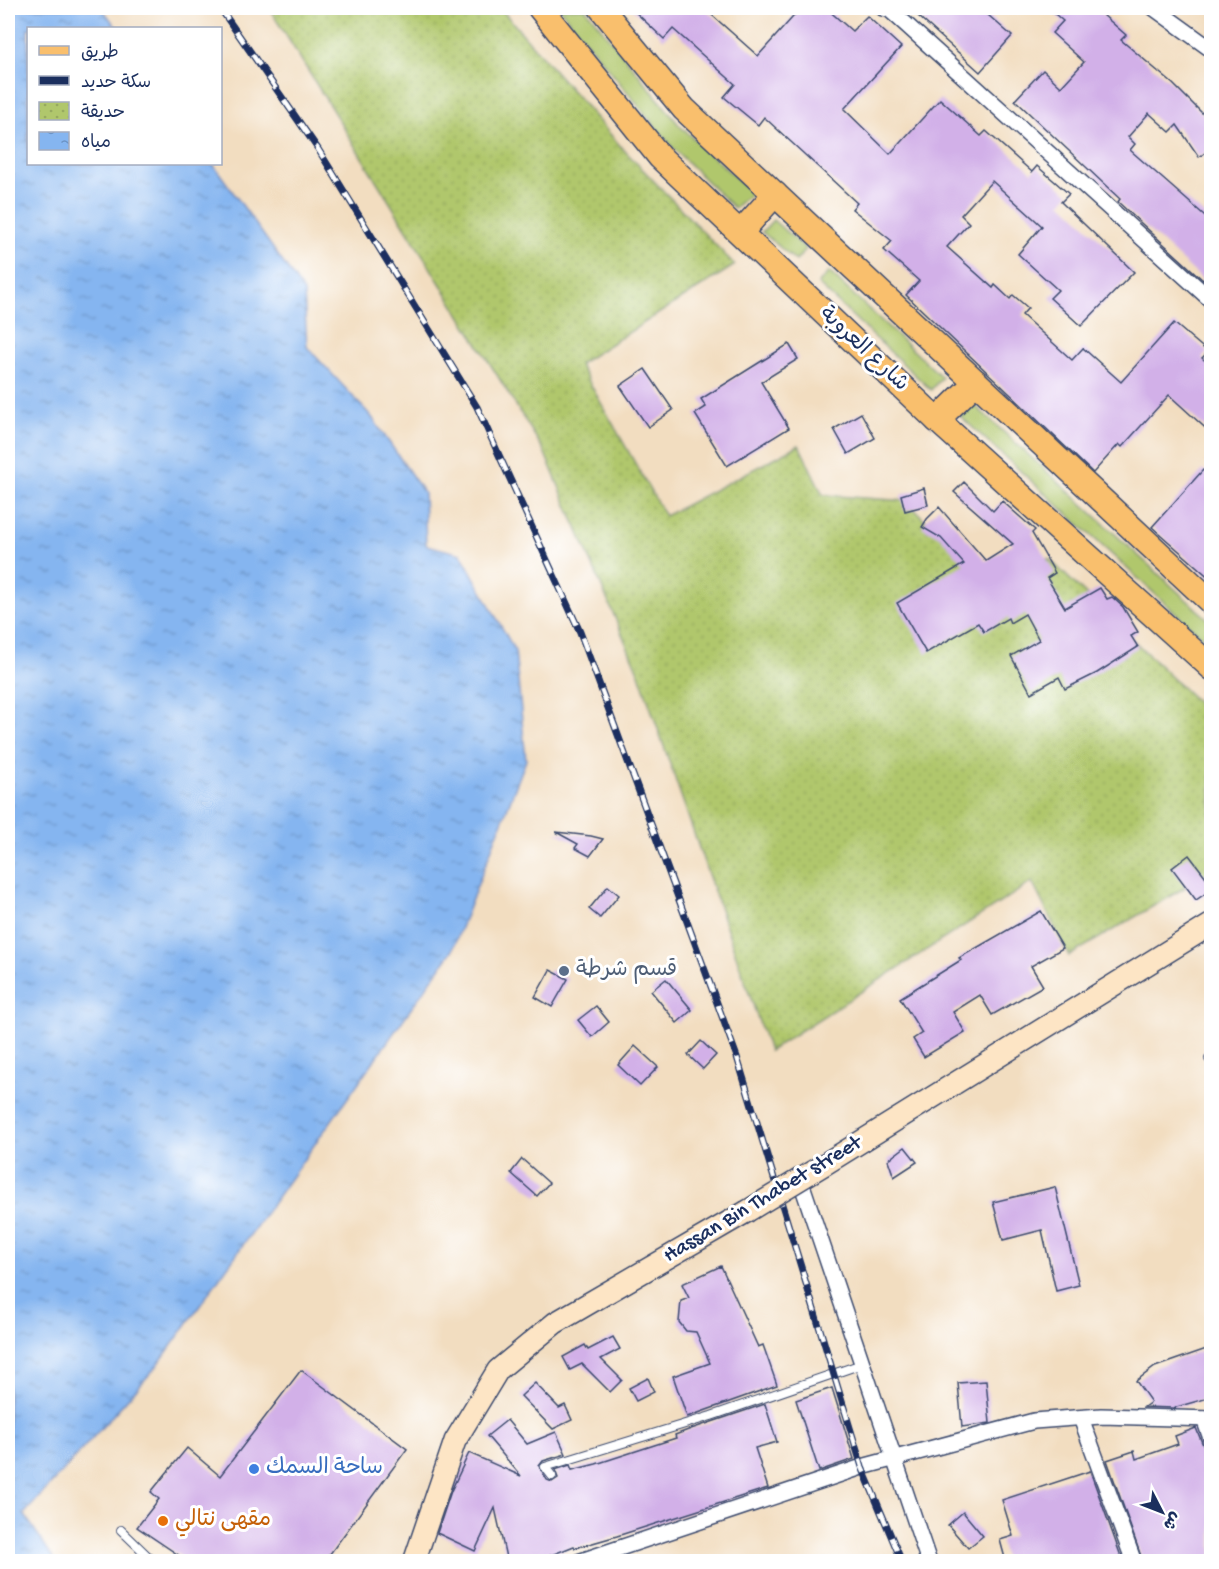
<svg xmlns="http://www.w3.org/2000/svg" width="1219" height="1569" font-family="'Gochi Hand','Playpen Sans Arabic',sans-serif">
  <style>
    .grass { fill: #b0c76c; stroke: #667b65; stroke-width: 1.5 }
    .park { fill: url(#park-dots); stroke: #667b65; stroke-width: 1.5 }
    .water { fill: url(#water-ripples); stroke: #5072a7; stroke-width: 1.5 }
    .building { fill: #d2b0e8 }
    .lines { fill: none; stroke-linecap: round; stroke-linejoin: round }
    .lane-casing { stroke: #3b496d; stroke-width: 10 }
    .street-casing { stroke: #3b496d; stroke-width: 18 }
    .secondary-casing { stroke: #3b496d; stroke-width: 24 }
    .primary-casing { stroke: #3b496d; stroke-width: 27 }
    .lane { stroke: #fff; stroke-width: 8 }
    .street { stroke: #fff; stroke-width: 15 }
    .secondary { stroke: #fde5c5; stroke-width: 21 }
    .primary { stroke: #f9bf6d; stroke-width: 24 }
    .rail-casing { stroke: #1b2f5e; stroke-width: 7 }
    .rail { stroke: #fff; stroke-width: 4.5; stroke-dasharray: 14; stroke-linecap: butt }
    .secondary-bridge-casing { stroke: #3b496d; stroke-width: 24; stroke-linecap: butt }
    .secondary-bridge { stroke: #fde5c5; stroke-width: 21 }
    .service-dot { fill: #5c6f8a; stroke: #fff; stroke-width: 2 }
    .shop-dot { fill: #3f7fe0; stroke: #fff; stroke-width: 2 }
    .food-dot { fill: #e8710a; stroke: #fff; stroke-width: 2 }
    .labels { text-anchor: middle; dominant-baseline: central; stroke-width: 6; stroke-linejoin: round; paint-order: stroke }
    .street-label { font-size: 22px; fill: #1b2f5e; stroke: #fff }
    .service-label { font-size: 22px; fill: #4e5e75; stroke: #fff; text-anchor: start }
    .shop-label { font-size: 22px; fill: #366cbe; stroke: #fff; text-anchor: start }
    .food-label { font-size: 22px; fill: #c56008; stroke: #fff; text-anchor: start }
  </style>
  <defs>
    <pattern id="park-dots" width="8" height="8" patternUnits="userSpaceOnUse" patternTransform="scale(1.5)"><rect width="8" height="8" fill="#b0c76c"/><path d="M2 2h.1M6 6h.1" fill="none" stroke="#97ab60" stroke-width="1.8" stroke-linecap="round"/></pattern>
    <pattern id="water-ripples" width="26" height="14" patternUnits="userSpaceOnUse" patternTransform="scale(1.5)"><rect width="26" height="14" fill="#85b5f0"/><path d="M2 4q2-2 4 0t4 0M15 11q2-2 4 0t4 0" fill="none" stroke="#6c94c6"/></pattern>
  </defs>
  <rect width="100%" height="100%" fill="#fff"/>
  <filter id="ink" filterUnits="userSpaceOnUse"><feTurbulence type="fractalNoise" baseFrequency=".0167" numOctaves="2"/><feDisplacementMap in="SourceGraphic" scale="12" xChannelSelector="R" yChannelSelector="G"/><feConvolveMatrix kernelMatrix="1 2 1 2 8 2 1 2 1" color-interpolation-filters="sRGB"/></filter>
  <filter id="wash" filterUnits="userSpaceOnUse"><feTurbulence type="fractalNoise" baseFrequency=".008" numOctaves="4" result="noise"/><feDisplacementMap in="SourceGraphic" scale="24" xChannelSelector="R" yChannelSelector="G"/><feGaussianBlur stdDeviation="1.35" result="paint"/><feColorMatrix in="noise" values="0 0 0 0 0 0 0 0 0 0 0 0 0 0 0 0 0 1.4 0 .05"/><feComposite in="paint" operator="in"/></filter>
  <g filter="url(#wash)">
    <rect width="100%" height="100%" fill="#f2ddc0"/>
    <!-- grass -->
    <g class="grass">
      <path d="M559 8H585L680 126 752 193 734 208 672 147Z"/>
      <path d="M773 220 806 249 796 261 762 232Z"/>
      <path d="M829 272 942 377 931 390 818 284Z"/>
      <path d="M972 403 1211 622V645L960 416Z"/>
    </g>
    <!-- park -->
    <path class="park" d="M269 8H500L623 149 735 265 579 364 665 516 799 445 823 495 907 501 967 565 1049 559 1211 715V872L1069 956 1032 882 769 1051 639 674 543 449Z"/>
    <!-- water -->
    <path class="water" d="M8 8H102L117 28H28V164H213L304 292 307 347 371 416 424 493 426 545 461 554 515 651 526 760 452 951 157 1366 24 1514 56 1562 8 1561Z"/>
    <g id="blocks">
      <!-- building -->
      <g class="building">
        <path d="M631 8H704L758 56 801 8H826L852 31 867 16 901 47 844 109 890 154 940 99 981 136 986 131 1032 172 1037 166 1069 194 1061 202 1134 272 1081 326 1050 298 1058 290 1018 254 1042 226 992 181 961 215 969 223 947 247 993 288 995 285 1010 299 1013 295 1028 308 1022 315 1072 360 1083 348 1121 382 1174 323 1208 352 1202 358 1212 367V434L1169 395 1122 447 1119 444 1093 473 906 295 919 281 884 250 892 241 852 209 857 203 764 117 758 125 724 97 735 84 673 29 664 39Z"/>
        <path d="M926 8H980L1012 36 980 72 918 16Z"/>
        <path d="M1048 8H1095L1126 35 1121 40 1173 84 1204 115 1212 109V148L1199 157 1177 125 1170 132 1149 113 1128 137 1135 144 1130 150 1212 222V271L1203 280 1118 202 1120 199 1015 100 1043 70 1061 87 1084 62 1052 33 1063 21Z"/>
        <path d="M789 344 798 359 761 382 789 428 727 466 695 414 706 407 701 399Z"/>
        <path d="M645 369 673 410 648 427 620 386Z"/>
        <path d="M861 413 875 438 848 454 834 429Z"/>
        <path d="M1203 470 1212 477V580L1152 527Z"/>
        <path d="M964 482 993 511 1002 501 1035 530 1032 533 1055 573 1047 578 1065 608 1100 588 1107 599 1112 597 1123 607 1138 632 1131 636 1138 647 1097 673 1065 689 1059 677 1031 693 1011 656 1039 640 1025 614 1010 623 1008 618 984 632 978 623 926 653 897 603 964 564 941 538 922 527 927 519 939 507 986 561 1013 544 954 492Z"/>
        <path d="M924 488 928 505 905 511 901 495Z"/>
        <path d="M556 832 591 836 603 839 590 856 575 848 578 844Z"/>
        <path d="M1189 855 1212 885V889L1196 900 1172 868Z"/>
        <path d="M608 886 619 895 600 918 589 909Z"/>
        <path d="M1041 911 1063 948 1031 966 1043 986 992 1015 980 995 953 1012 965 1032 924 1057 913 1039 922 1033 900 998 961 960 959 958Z"/>
        <path d="M550 970 568 979 552 1007 535 997Z"/>
        <path d="M666 979 692 1010 677 1023 651 991Z"/>
        <path d="M596 1006 609 1022 592 1037 578 1020Z"/>
        <path d="M701 1041 716 1055 703 1069 688 1055Z"/>
        <path d="M635 1046 658 1067 640 1086 618 1065Z"/>
        <path d="M905 1147 917 1162 894 1177 888 1160Z"/>
        <path d="M522 1159 549 1183 537 1196 511 1173Z"/>
        <path d="M1055 1187 1079 1285 1056 1291 1042 1230 1003 1240 993 1202Z"/>
        <path d="M721 1266 758 1347 763 1345 777 1385 687 1417 673 1376 710 1363 696 1332 686 1331 679 1322 681 1301 689 1298 682 1284Z"/>
        <path d="M613 1337 620 1349 601 1359 622 1380 610 1392 582 1364 570 1370 563 1357 585 1345 588 1350Z"/>
        <path d="M1212 1347V1397L1173 1408 1144 1407 1151 1402 1136 1381 1155 1367Z"/>
        <path d="M301 1370 407 1449 324 1562H189L137 1527 159 1499 151 1492 187 1448 220 1476Z"/>
        <path d="M648 1378 654 1392 636 1401 629 1388Z"/>
        <path d="M986 1381 990 1423 962 1427 958 1383Z"/>
        <path d="M535 1383 559 1408 565 1405 572 1420 553 1429 521 1396Z"/>
        <path d="M832 1388 854 1459 819 1471 796 1400Z"/>
        <path d="M765 1404 777 1442 755 1448 768 1488 617 1536 575 1548 574 1546 534 1562H507L495 1508 475 1551 437 1533 451 1491 469 1453 521 1476 487 1436 507 1420 527 1444 556 1432 566 1454 543 1461 539 1466 547 1480 552 1482 558 1478 555 1470 570 1465 572 1470 596 1464 676 1438 675 1435 691 1429Z"/>
        <path d="M1196 1428 1203 1445 1212 1454V1562H1178L1177 1557 1163 1562H1143L1107 1460 1134 1451 1136 1459 1178 1444 1175 1436Z"/>
        <path d="M1090 1471 1123 1562H1006L1000 1540 1013 1536 1002 1500Z"/>
        <path d="M963 1512 983 1536 968 1548 948 1525Z"/>
      </g>
    </g>
  </g>
  <g filter="url(#ink)">
    <use href="#blocks" fill-opacity="0" stroke="#3b496d" stroke-width="1.5"/>
    <g class="lines">
      <!-- lane casing -->
      <g class="lane-casing">
        <g id="lane">
          <path d="M1209 1059 1212 1054"/>
          <path d="M552 1476 545 1467 711 1416 862 1364"/>
          <path d="M121 1530 154 1562"/>
        </g>
      </g>
      <!-- street casing -->
      <g class="street-casing">
        <g id="street">
          <path d="M883 8 889 9 1212 301"/>
          <path d="M1154 8 1212 50"/>
          <path d="M800 1179 929 1562"/>
          <path d="M1081 1418 1134 1562"/>
          <path d="M1204 1419 1212 1441"/>
          <path d="M578 1562 862 1467 1034 1421 1101 1416 1212 1419"/>
        </g>
      </g>
      <!-- secondary casing -->
      <g class="secondary-casing">
        <g id="secondary">
          <path d="M825 1164 1212 924"/>
          <path d="M414 1562 455 1441 498 1370 555 1323 746 1212"/>
        </g>
      </g>
      <!-- primary casing -->
      <g class="primary-casing">
        <g id="primary">
          <path d="M540 8 660 157 937 420 1212 668"/>
          <path d="M601 8 684 109 1212 603"/>
          <path d="M741 232 775 194"/>
          <path d="M937 420 976 382"/>
        </g>
      </g>
      <!-- lane -->
      <use href="#lane" class="lane"/>
      <!-- street -->
      <use href="#street" class="street"/>
      <!-- secondary -->
      <use href="#secondary" class="secondary"/>
      <!-- primary -->
      <use href="#primary" class="primary"/>
      <!-- rail casing -->
      <g class="rail-casing">
        <path id="rail" d="M220 8 318 149 477 407 580 632 737 1057 862 1467 902 1562"/>
      </g>
      <!-- rail -->
      <use href="#rail" class="rail"/>
      <!-- secondary-bridge casing -->
      <g class="secondary-bridge-casing">
        <path id="secondary-bridge" d="M746 1212 825 1164"/>
      </g>
      <!-- secondary-bridge -->
      <use href="#secondary-bridge" class="secondary-bridge"/>
    </g>
  </g>
  <!-- markers -->
  <circle class="service-dot" cx="564" cy="971" r="6"/>
  <circle class="shop-dot" cx="254" cy="1469" r="6"/>
  <circle class="food-dot" cx="163" cy="1521" r="6"/>
  <g class="labels">
    <!-- street labels -->
    <g class="street-label">
      <text transform="translate(863 350) rotate(43)">شارع العروبة</text>
      <text transform="translate(763 1200) rotate(-31)">Hassan Bin Thabet street</text>
    </g>
    <!-- service labels -->
    <g class="service-label">
      <text x="576" y="971">قسم شرطة</text>
    </g>
    <!-- shop labels -->
    <g class="shop-label">
      <text x="266" y="1469">ساحة السمك</text>
    </g>
    <!-- food labels -->
    <g class="food-label">
      <text x="175" y="1521">مقهى نتالي</text>
    </g>
  </g>
  <!-- margin -->
  <rect width="1219" height="1569" fill="none" stroke="#fff" stroke-width="30"/>
  <!-- legend -->
  <rect x="27" y="27" width="195" height="138" fill="#ffffff" stroke="#a4acbf" stroke-width="1.5"/>
  <rect x="39" y="46" width="30" height="9" fill="#f9bf6d" stroke="#a4acbf" stroke-width="1.5"/>
  <text x="81" y="57" font-size="18" fill="#1b2f5e">طريق</text>
  <rect x="39" y="76" width="30" height="9" fill="#1b2f5e" stroke="#a4acbf" stroke-width="1.5"/>
  <text x="81" y="87" font-size="18" fill="#1b2f5e">سكة حديد</text>
  <rect x="39" y="102" width="30" height="18" fill="url(#park-dots)" stroke="#a4acbf" stroke-width="1.5"/>
  <text x="81" y="117" font-size="18" fill="#1b2f5e">حديقة</text>
  <rect x="39" y="132" width="30" height="18" fill="url(#water-ripples)" stroke="#a4acbf" stroke-width="1.5"/>
  <text x="81" y="147" font-size="18" fill="#1b2f5e">مياه</text>
  <!-- north arrow -->
  <g transform="translate(1162 1512) rotate(132)" stroke="#ffffff" stroke-width="4.5" paint-order="stroke">
  <path d="M0-4.5L10 22L0 15L-10 22Z" fill="#1b2f5e"/>
  <text y="-9" font-size="16" font-weight="bold" text-anchor="middle" fill="#1b2f5e">ش</text>
  </g>
</svg>
